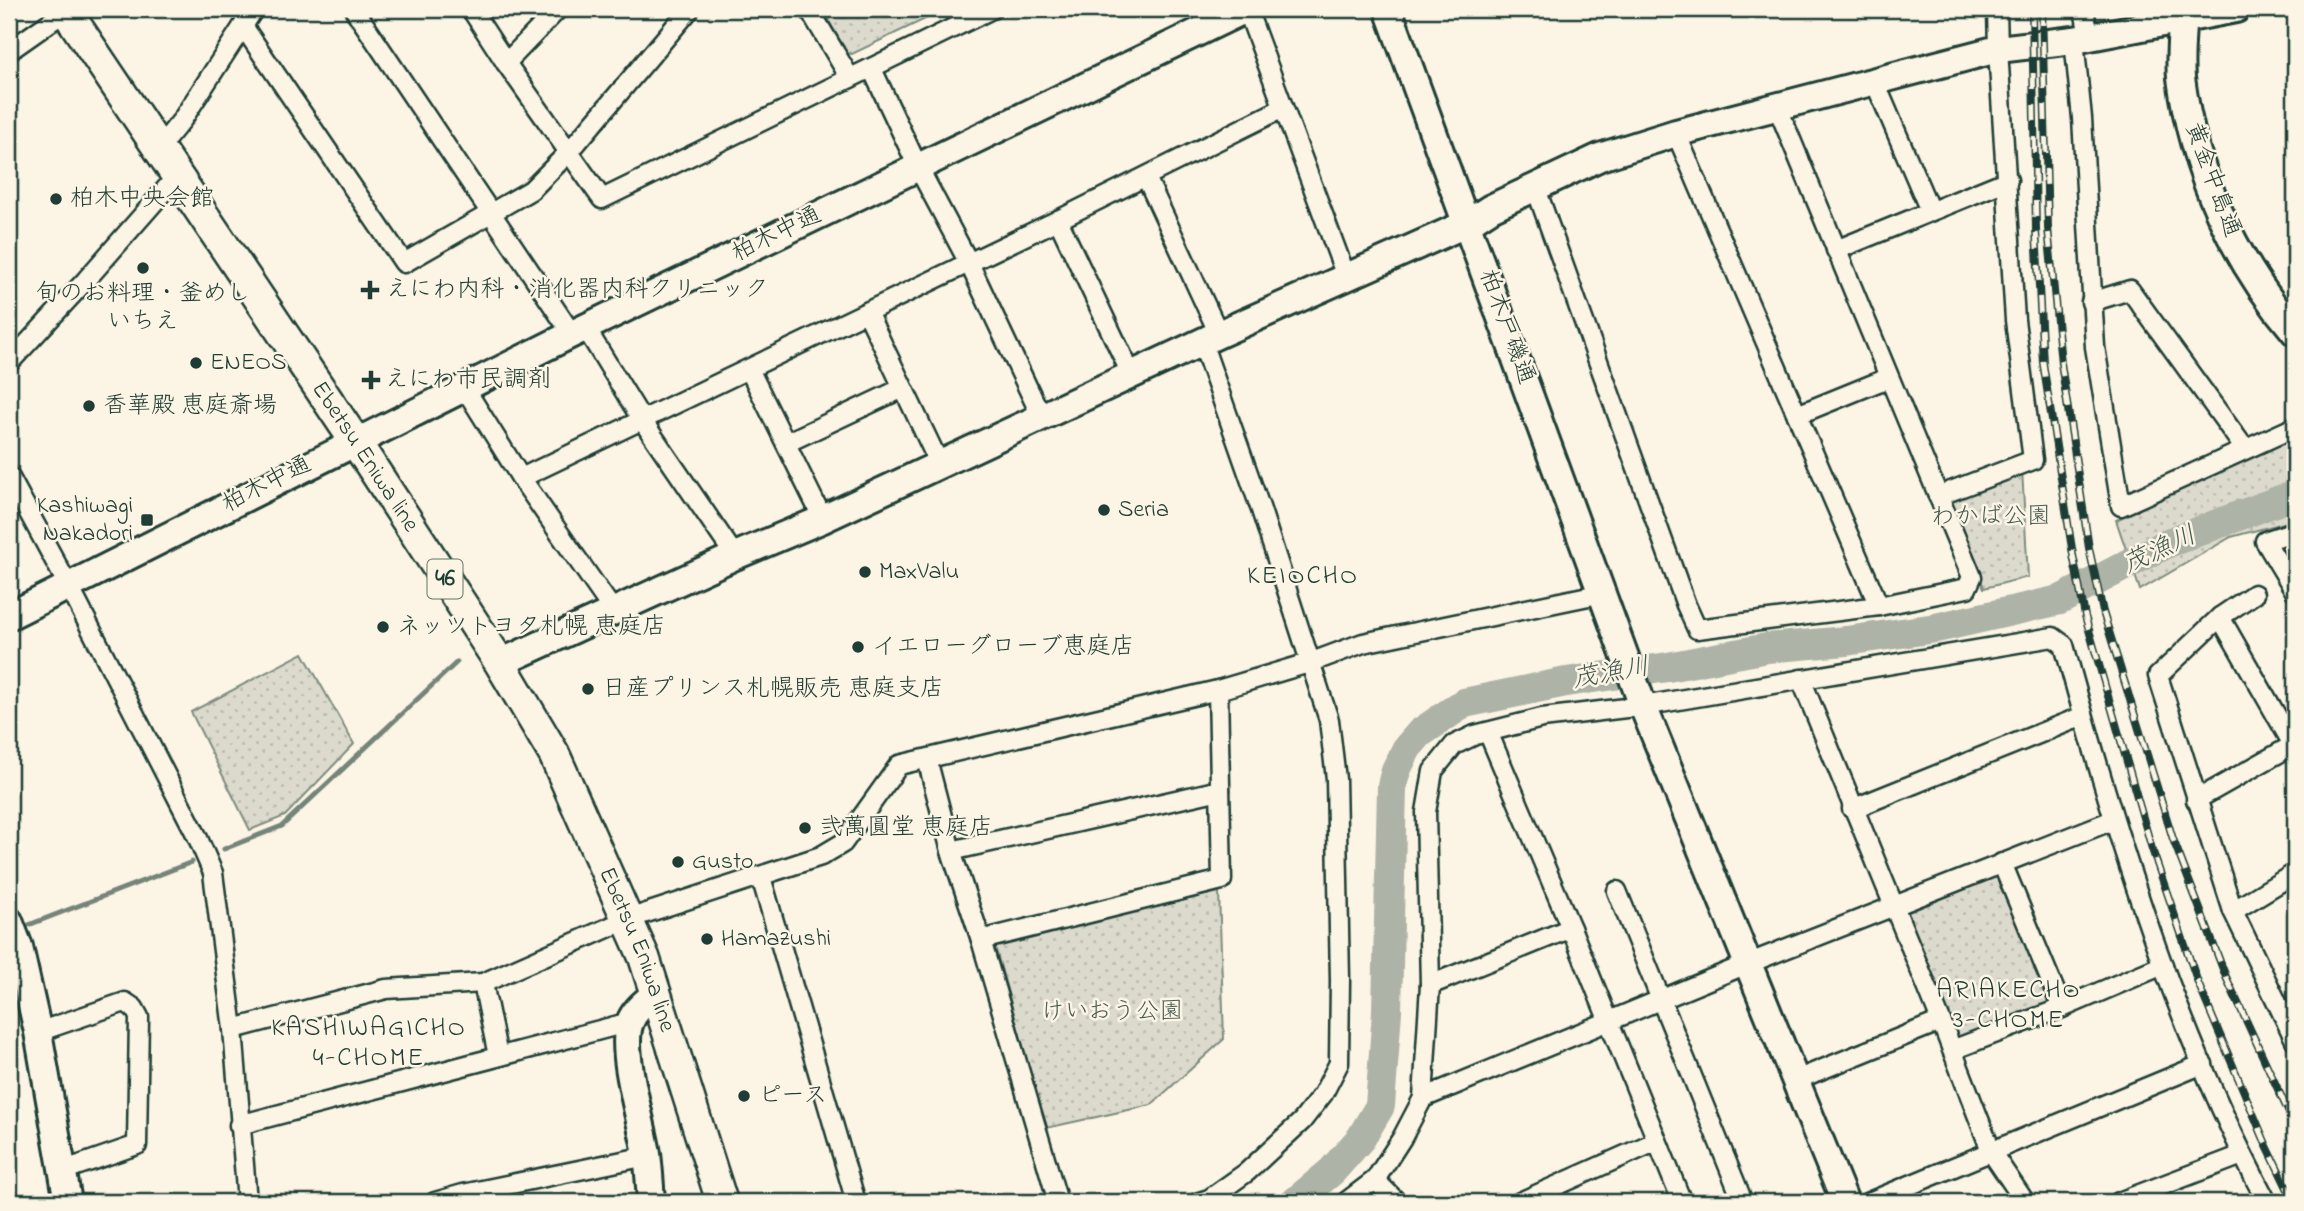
<svg xmlns="http://www.w3.org/2000/svg" width="2304" height="1211" font-family="'Indie Flower','Klee One',sans-serif">
  <style>
    .grass { fill: url(#grass-dots); stroke: #7e8c80; stroke-width: 2 }
    .lines { fill: none; stroke-linecap: round; stroke-linejoin: round }
    .stream { stroke: #758479; stroke-width: 5 }
    .river { stroke: #aeb3a7; stroke-width: 30 }
    .street-casing { stroke: #1f3d34; stroke-width: 23 }
    .secondary-casing { stroke: #1f3d34; stroke-width: 32 }
    .primary-casing { stroke: #1f3d34; stroke-width: 35 }
    .street { stroke: #fcf5e5; stroke-width: 18 }
    .secondary { stroke: #fcf5e5; stroke-width: 26 }
    .primary { stroke: #fcf5e5; stroke-width: 30 }
    .rail-casing { stroke: #1f3d34; stroke-width: 8 }
    .rail { stroke: #fcf5e5; stroke-width: 5; stroke-dasharray: 16; stroke-linecap: butt }
    .poi-dot { fill: #1f3d34; stroke: #fcf5e5; stroke-width: 2.5 }
    .labels { text-anchor: middle; dominant-baseline: central; stroke-width: 5; stroke-linejoin: round; paint-order: stroke }
    .shield { fill: #fcf5e5; stroke: #617469; stroke-width: 2 }
    .shield-label { font-size: 23px; font-weight: bold; fill: #1f3d34 }
    .street-label { font-size: 24px; fill: #1f3d34; stroke: #fcf5e5 }
    .poi-label { font-size: 24px; fill: #1f3d34; stroke: #fcf5e5; text-anchor: start }
    .park-label { font-size: 24px; fill: #455c52; stroke: #fcf5e5 }
    .water-label { font-size: 26px; font-style: italic; fill: #435a51; stroke: #fcf5e5 }
    .neighbourhood-label { font-size: 26px; letter-spacing: 2px; fill: #1f3d34; stroke: #fcf5e5 }
  </style>
  <defs>
    <pattern id="grass-dots" width="8" height="8" patternUnits="userSpaceOnUse" patternTransform="scale(1.75)"><rect width="8" height="8" fill="#dcdacc"/><path d="M2 2h.1M6 6h.1" fill="none" stroke="#bcbcb0" stroke-width="1.8" stroke-linecap="round"/></pattern>
  </defs>
  <rect width="100%" height="100%" fill="#fcf5e5"/>
  <filter id="ink" filterUnits="userSpaceOnUse"><feTurbulence type="fractalNoise" baseFrequency=".0143" numOctaves="2"/><feDisplacementMap in="SourceGraphic" scale="14" xChannelSelector="R" yChannelSelector="G"/><feConvolveMatrix kernelMatrix="1 2 1 2 8 2 1 2 1" color-interpolation-filters="sRGB"/></filter>
  <g filter="url(#ink)">
    <!-- grass -->
    <g class="grass">
      <path d="M829 9H946L852 54 847 53 825 14Z"/>
      <path d="M2295 436V520L2231 537 2140 590 2116 520Z"/>
      <path d="M2022 469 2028 577 1984 588 1948 496Z"/>
      <path d="M303 653 354 744 285 816 250 830 191 712Z"/>
      <path d="M2000 875 2051 1003 1956 1040 1906 913Z"/>
      <path d="M1219 892 1224 1039 1151 1105 1046 1128 994 943Z"/>
    </g>
    <g class="lines">
      <!-- stream -->
      <g class="stream">
        <path d="M224 849 282 826 457 662"/>
        <path d="M26 926 192 862"/>
      </g>
      <!-- river -->
      <path class="river" d="M1295 1202 1332 1171 1361 1138 1380 1106 1387 1011 1392 786 1396 770 1407 748 1420 733 1464 703 1566 682 1668 667 1767 648 1846 641 1936 628 2060 600 2168 543 2280 500 2295 496"/>
      <!-- street casing -->
      <g class="street-casing">
        <g id="street">
          <path d="M354 9 572 334"/>
          <path d="M471 9 506 63 602 199 992 9"/>
          <path d="M1247 9 1347 279"/>
          <path d="M2084 9 2089 37"/>
          <path d="M812 14 850 78"/>
          <path d="M243 26 404 263 531 190 569 152 690 9"/>
          <path d="M2074 40 2082 118 2095 347 2121 506 2295 427"/>
          <path d="M9 51 66 11"/>
          <path d="M506 63 558 9"/>
          <path d="M872 69 918 167 969 263 1042 418"/>
          <path d="M1874 80 1930 211"/>
          <path d="M1676 133 1879 606"/>
          <path d="M159 148 182 120 254 9"/>
          <path d="M1146 177 1219 334"/>
          <path d="M1535 186 1686 605 1697 629 1879 606 1967 588 1972 577 1777 106"/>
          <path d="M1058 220 1132 376"/>
          <path d="M1836 250 2008 180"/>
          <path d="M2091 302 2130 290 2245 449"/>
          <path d="M867 312 940 465"/>
          <path d="M585 327 642 420 735 556"/>
          <path d="M9 363 86 280 178 175"/>
          <path d="M749 369 823 519"/>
          <path d="M464 387 521 478 614 612"/>
          <path d="M1797 415 1888 378"/>
          <path d="M786 443 903 388"/>
          <path d="M9 476 76 600 197 836 213 873 233 1029 247 1202"/>
          <path d="M521 478 1058 220 1283 108"/>
          <path d="M1938 496 2033 460 2015 320 1998 49 1997 9"/>
          <path d="M2295 531 2265 541 2295 591"/>
          <path d="M2220 617 2254 594"/>
          <path d="M1801 679 1941 1021 1992 1153 2025 1202"/>
          <path d="M1488 732 1571 928 1682 1202"/>
          <path d="M2295 748 2220 617 2158 676 2233 911 2295 1040"/>
          <path d="M927 759 951 851 981 940 1058 1202"/>
          <path d="M2196 800 2293 745"/>
          <path d="M1852 809 2083 716"/>
          <path d="M951 851 1220 790"/>
          <path d="M2002 863 2062 1008"/>
          <path d="M761 877 856 1202"/>
          <path d="M1617 891 1743 1202"/>
          <path d="M2233 911 2295 873"/>
          <path d="M981 940 1222 880 1218 690"/>
          <path d="M483 983 628 919 821 856 843 843 899 765 1218 690 1312 662 1363 643 1603 593"/>
          <path d="M1430 985 1571 928"/>
          <path d="M233 1029 386 989 483 983 498 1056"/>
          <path d="M38 1032 125 1002 134 1008 139 1017 137 1145 62 1171"/>
          <path d="M1952 1050 2062 1008 2163 965"/>
          <path d="M1796 1080 1941 1021"/>
          <path d="M1423 1098 1747 964 2113 820"/>
          <path d="M239 1125 630 1022"/>
          <path d="M1375 1180 1397 1202"/>
          <path d="M435 1202 463 1194 647 1156"/>
          <path d="M1199 1202 1209 1199 1247 1172 1302 1121 1323 1094 1339 1063 1340 980 1336 779 1329 720 1261 510 1202 342"/>
          <path d="M1346 1202 1375 1180 1402 1138 1423 1098 1430 985 1426 812 1433 771 1454 745 1475 735 1542 718 1643 706 2053 637 2064 645C2116 836 2174 1027 2267 1202"/>
          <path d="M1520 1202 1657 1141"/>
          <path d="M1869 1202 2203 1064"/>
          <path d="M2119 1202 2242 1155"/>
        </g>
      </g>
      <!-- secondary casing -->
      <g class="secondary-casing">
        <g id="secondary">
          <path d="M1388 9 1643 706 1845 1202"/>
          <path d="M2183 9C2182 31 2179 56 2181 78 2193 171 2234 261 2295 332"/>
          <path d="M9 616 572 334 1246 9"/>
          <path d="M500 663 735 556 823 519 1219 334 1468 223 1491 208 1600 157 1676 133 1998 49 2074 40 2236 9"/>
          <path d="M9 921 19 947 38 1032 68 1202"/>
          <path d="M651 1202C650 1186 649 1170 647 1154 642 1122 619 1050 630 1022 635 1009 646 1002 655 994"/>
        </g>
      </g>
      <!-- primary casing -->
      <g class="primary-casing">
        <g id="primary">
          <path id="s1" d="M65 9 355 441 500 663 554 754 644 957 722 1202"/>
        </g>
      </g>
      <!-- street -->
      <use href="#street" class="street"/>
      <!-- secondary -->
      <use href="#secondary" class="secondary"/>
      <!-- primary -->
      <use href="#primary" class="primary"/>
      <!-- rail casing -->
      <g class="rail-casing">
        <g id="rail">
          <path d="M2032 9 2036 229 2043 363 2073 555 2085 616 2152 849 2198 983 2266 1144 2294 1202"/>
          <path d="M2042 9 2048 228 2061 363 2089 548 2103 612 2173 839 2226 977 2295 1126"/>
        </g>
      </g>
      <!-- rail -->
      <use href="#rail" class="rail"/>
    </g>
  </g>
  <!-- markers -->
  <g class="poi-dot">
    <circle cx="56" cy="199" r="7"/>
    <circle cx="143" cy="268" r="7"/>
    <path d="M366.5 279.5h7v7h7v7h-7v7h-7v-7h-7v-7h7z"/>
    <circle cx="196" cy="363" r="7"/>
    <path d="M367.5 369.5h7v7h7v7h-7v7h-7v-7h-7v-7h7z"/>
    <circle cx="89" cy="406" r="7"/>
    <circle cx="1104" cy="510" r="7"/>
    <rect x="140" y="513" width="14" height="14" rx="3.5"/>
    <circle cx="865" cy="572" r="7"/>
    <circle cx="383" cy="627" r="7"/>
    <circle cx="858" cy="647" r="7"/>
    <circle cx="588" cy="689" r="7"/>
    <circle cx="805" cy="828" r="7"/>
    <circle cx="678" cy="862" r="7"/>
    <circle cx="707" cy="939" r="7"/>
    <circle cx="744" cy="1096" r="7"/>
  </g>
  <g class="labels">
    <!-- shield labels -->
    <rect class="shield" x="427.5" y="559.5" width="35" height="39" rx="5"/>
    <g class="shield-label">
      <text x="445" y="579">46</text>
    </g>
    <!-- street labels -->
    <g class="street-label">
      <text transform="translate(2212 180) rotate(70)">黄金中島通</text>
      <text transform="translate(777 235) rotate(-26)">柏木中通</text>
      <text transform="translate(1506 327) rotate(70)">柏木戸磯通</text>
      <text stroke="none"><textPath href="#s1" startOffset="539">Ebetsu Eniwa line</textPath></text>
      <text transform="translate(267 485) rotate(-27)">柏木中通</text>
      <text stroke="none"><textPath href="#s1" startOffset="1104">Ebetsu Eniwa line</textPath></text>
    </g>
    <!-- poi labels -->
    <g class="poi-label">
      <text x="70" y="199">柏木中央会館</text>
      <text x="386" y="290">えにわ内科・消化器内科クリニック</text>
      <text x="143" y="294" text-anchor="middle">旬のお料理・釜めし<tspan x="143" dy="28">いちえ</tspan></text>
      <text x="210" y="363">ENEOS</text>
      <text x="385" y="380">えにわ市民調剤</text>
      <text x="103" y="406">香華殿 恵庭斎場</text>
      <text x="133" y="506" text-anchor="end">Kashiwagi<tspan x="133" dy="28">Nakadori</tspan></text>
      <text x="1118" y="510">Seria</text>
      <text x="879" y="572">MaxValu</text>
      <text x="397" y="627">ネッツトヨタ札幌 恵庭店</text>
      <text x="872" y="647">イエローグローブ恵庭店</text>
      <text x="602" y="689">日産プリンス札幌販売 恵庭支店</text>
      <text x="819" y="828">弐萬圓堂 恵庭店</text>
      <text x="692" y="862">Gusto</text>
      <text x="721" y="939">Hamazushi</text>
      <text x="758" y="1096">ピース</text>
    </g>
    <!-- park labels -->
    <g class="park-label">
      <text x="1991" y="517">わかば公園</text>
      <text x="1112" y="1012">けいおう公園</text>
    </g>
    <!-- water labels -->
    <g class="water-label">
      <text transform="translate(2160 551) rotate(-25)">茂漁川</text>
      <text transform="translate(1611 674) rotate(-10)">茂漁川</text>
    </g>
    <!-- neighbourhood labels -->
    <g class="neighbourhood-label">
      <text x="1303" y="577">KEIOCHO</text>
      <text x="2009" y="991">ARIAKECHO<tspan x="2009" dy="30">3-CHOME</tspan></text>
      <text x="369" y="1029">KASHIWAGICHO<tspan x="369" dy="30">4-CHOME</tspan></text>
    </g>
  </g>
  <!-- margin -->
  <rect width="2304" height="1211" fill="none" stroke="#fcf5e5" stroke-width="35"/>
  <rect x="18" y="18" width="2269" height="1176" fill="none" stroke="#1f3d34" stroke-width="2.5" filter="url(#ink)"/>
</svg>
